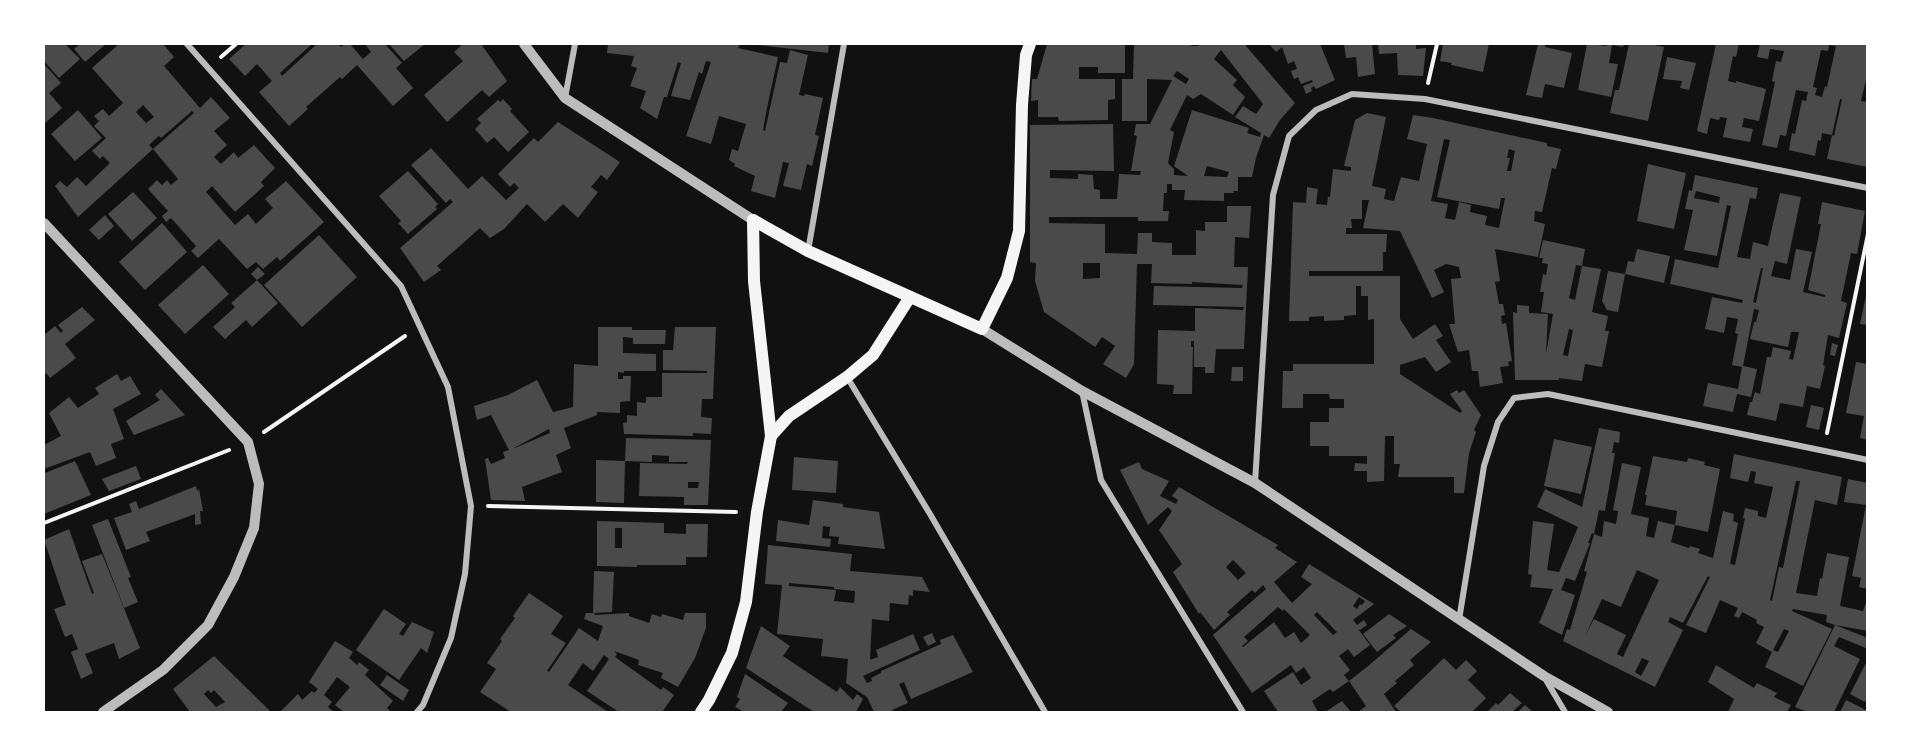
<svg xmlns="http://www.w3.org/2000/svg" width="1911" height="756" font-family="'Public Sans',sans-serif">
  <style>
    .building { fill: #4a4a4a; fill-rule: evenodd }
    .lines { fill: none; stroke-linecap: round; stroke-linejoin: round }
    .path { stroke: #f5f5f5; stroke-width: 4 }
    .minor { stroke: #bcbcbc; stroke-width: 6 }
    .tertiary { stroke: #bcbcbc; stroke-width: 10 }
    .secondary { stroke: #f5f5f5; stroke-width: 12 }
  </style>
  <rect width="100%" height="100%" fill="#111"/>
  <!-- building -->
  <g class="building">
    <path d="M44 44H65L80 59 59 78 44 61Z"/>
    <path d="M80 44H106L85 62 74 49Z"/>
    <path d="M119 44H163L174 57 164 66 200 108 211 97 230 118 214 131 227 145 214 157 221 164 234 152 238 158 254 145 275 168 261 182 264 186 235 212 212 186 206 192 235 225 248 214 256 224 273 208 265 199 286 181 324 222 280 261 277 257 263 269 256 262 247 269 219 239 198 258 191 251 196 246 171 218 166 222 162 216 168 211 148 189 157 180 162 185 167 180 171 185 178 179 153 149 78 217 55 186 60 181 67 187 77 177 86 186 110 163 103 156 100 159 92 151 106 138 94 126 99 121 94 116 103 109 109 116 123 103 92 68ZM143 105 154 117 146 123 136 112ZM192 111 194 113 153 149 149 145 159 136 161 138Z"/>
    <path d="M246 44H312L280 73 282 76 317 44H338L341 47 345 44H350L363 59 371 52 365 44H385L402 63 396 68 413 88 393 106 357 65 342 79 340 77 306 107 308 109 289 126 259 92 272 81 257 64 245 76 229 59Z"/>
    <path d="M389 44H425L404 61Z"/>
    <path d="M463 44H481L507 81 489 97 482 90 447 122 424 95 463 61 454 52Z"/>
    <path d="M608 44H740L738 48 778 57 767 108 763 130 765 131 780 62 787 63 790 50 808 55 799 95 804 96 805 94 823 98 815 135 819 136 812 166 807 164 801 190 783 186 789 163 783 162 775 198 751 191 755 176 734 166 735 164 729 160 732 149 738 151 746 124 719 116 711 144 686 136 711 62 706 61 702 74 699 72 690 100 671 96 681 63 678 62 667 97H664L657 119 640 108 646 91 630 86 637 68 631 66 634 56 607 53Z"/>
    <path d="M758 44H829L828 53 758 45Z"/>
    <path d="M1047 44H1125V73H1098V67H1079V79H1115V99L1108 100V120L1059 121 1058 117H1038V100L1031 101 1032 79H1037Z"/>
    <path d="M1134 44H1191V46H1198L1200 44H1248L1246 46 1295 103 1280 120 1269 138 1264 135 1256 158 1252 177H1238V191H1233L1234 193H1224V201L1184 200 1185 190H1172V184H1167V193H1164L1163 211H1169L1168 221H1138V217H1049V223L1105 224V253L1137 254 1138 233H1152V242L1172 243V255H1196V230L1205 231V222H1227V206H1251L1249 238 1235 237 1234 267H1248L1244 349H1216L1214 373H1205V367H1194V341H1191V347H1193L1192 394H1173L1174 385 1157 384 1158 330 1195 331V308L1243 310 1244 307 1153 305 1154 286 1242 288 1243 285 1192 282V284L1151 283 1152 264H1137L1134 364 1126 378 1103 364 1115 346 1102 337 1095 347 1044 312 1035 281 1036 263 1030 262V125L1113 124 1114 171 1050 170V178L1078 179V174L1093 175 1094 189 1100 190V199H1117L1119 174 1140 175 1141 171H1131L1137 136 1134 135 1136 124H1150L1172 80 1147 79V121H1122V79H1133ZM1221 50 1263 104 1256 114 1243 106 1235 117 1261 133 1260 137 1247 133 1249 128 1192 110 1174 166 1188 176 1174 175V169L1168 163 1174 132 1170 130 1187 95 1193 99 1201 94 1233 115 1245 97 1233 85 1237 80 1214 59ZM1177 71 1189 79 1186 84 1173 76ZM1207 166 1229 172 1227 177 1204 176ZM1083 263H1100V278L1083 279Z"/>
    <path d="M1269 44H1320L1335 80 1316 89 1314 86 1311 88 1312 91 1306 94 1303 86 1313 82 1312 80 1301 84 1298 77 1294 79 1291 71 1297 69 1294 61 1288 64 1282 47 1276 52Z"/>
    <path d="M1344 44H1372L1375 74 1358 77 1356 57 1346 58Z"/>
    <path d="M1378 44H1416V49L1426 48 1423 76 1398 75 1397 53 1379 54Z"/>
    <path d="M1443 44H1489L1483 72 1451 65 1452 63 1440 61Z"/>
    <path d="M1538 44H1545V47L1572 53 1564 88 1545 84 1542 98 1526 95Z"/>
    <path d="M1587 44 1606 46 1607 44H1624L1623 47 1612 45 1609 63 1618 64 1611 97 1578 90Z"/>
    <path d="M1629 44H1649L1664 47 1648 121 1610 113 1615 90H1619Z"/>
    <path d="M1716 44H1739L1736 57 1733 56 1728 81 1736 83V81L1766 89 1759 121 1744 118 1742 127 1753 129 1750 142 1723 137 1727 118 1720 117 1719 120 1710 118 1707 134 1697 131Z"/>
    <path d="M1760 44H1868V72L1861 101 1868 102V167L1827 159 1832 135 1822 133 1821 141 1818 140 1815 156 1789 150 1792 133 1795 134 1802 100 1806 101 1808 92 1796 90 1786 136 1780 135 1777 148 1762 145 1775 82 1772 81 1776 61 1781 62 1784 51 1770 49 1768 59 1757 57ZM1829 45 1836 46 1827 87 1825 86 1822 97 1815 95 1817 88 1813 87 1821 50 1828 51ZM1840 99H1842L1834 136 1832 135Z"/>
    <path d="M1667 57 1696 63 1689 90 1680 88 1682 81 1663 79Z"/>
    <path d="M45 65 61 83 49 93 62 108 44 124V66Z"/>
    <path d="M503 99 512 109 510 111 529 132 508 152 494 137 487 143 475 129 481 123 477 119 498 100 501 102Z"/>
    <path d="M78 110 102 138 75 161 51 134Z"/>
    <path d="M1367 113 1386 117 1372 186 1386 189 1384 199 1394 201 1401 177 1419 181 1427 144 1407 139 1413 115 1433 118 1547 143V146L1561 149 1556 169 1552 168 1542 212 1535 211 1534 221 1545 224 1538 257 1495 249 1500 281 1495 282 1499 304H1503L1505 315 1501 316 1502 324 1506 323 1512 361 1508 362 1509 366 1500 367 1503 383 1480 387 1478 371H1472L1469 350 1458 352 1449 324H1455L1451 279 1461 278 1459 267 1446 264 1434 270 1444 292 1432 298 1400 231 1363 228 1369 200H1362V219H1351L1352 228H1346V234H1387L1386 252H1383V271H1309V276H1400V319L1413 339 1435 324 1443 336 1436 340 1451 362 1436 372 1425 357 1400 365V374L1460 413 1462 411 1450 394 1457 390 1459 393 1464 390 1481 415 1474 430 1476 432 1469 453 1464 493H1454V477H1398L1400 464H1394V436H1385L1384 481 1367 482V471H1354L1355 463 1367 464V456H1329V446H1310V422H1329V408H1344V399H1330L1329 394H1303V408H1282L1283 371H1293V364H1374V319L1368 320V296H1361V286H1356V315L1344 316V320L1324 321V316L1309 317V321H1289L1293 202 1306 203 1307 187 1318 189 1316 204 1327 205 1328 197H1330L1333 169 1351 171V167L1344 166 1355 120ZM1444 139 1450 140 1437 197 1499 209 1501 198H1505L1499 228 1485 225 1487 216 1470 212 1471 205 1459 202 1455 220 1445 218 1448 204 1431 201ZM1509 149 1515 151 1511 171H1507L1510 158H1507Z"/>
    <path d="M558 122 620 162 607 180 601 175 591 187 598 192 578 218 563 204 545 222 527 204 504 229 490 238 480 228 437 266 441 270 424 282 400 248 453 202 450 199 446 203 411 165 431 148 468 189 482 176 506 200 519 188 514 183 510 187 498 174 534 138 538 142Z"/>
    <path d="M1648 164 1686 173 1674 229 1637 221Z"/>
    <path d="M408 171 438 204 435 207 437 209 408 234 398 223 401 221 379 196Z"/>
    <path d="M1695 175 1758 188 1756 199 1750 198 1737 257 1750 259 1753 242 1768 246 1780 193 1801 197 1787 264 1775 261 1771 276 1790 280 1796 249 1812 252 1803 292 1825 297V295L1808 290 1821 224H1818L1822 202 1865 211 1857 254 1851 253 1841 301 1847 303 1839 338 1828 335 1823 365 1825 366 1820 389 1807 386 1803 407 1780 403 1776 421 1747 415 1750 402H1752L1755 392 1760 394 1767 357H1771L1773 347 1791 351 1789 359 1793 360 1799 332H1791L1788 347 1750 339 1754 322H1756L1759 310 1754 309 1743 366 1757 369 1751 397 1737 394 1733 412 1703 406 1708 383 1738 389 1742 367 1732 365 1738 334 1735 333 1738 319 1727 317 1724 333 1705 329 1712 297 1742 303 1743 300 1670 284 1675 259 1718 268 1731 206 1727 205 1717 256 1684 250 1693 210 1685 209 1689 190 1692 191ZM1696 191 1720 197 1719 203 1694 198ZM1761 268H1763L1756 303 1753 302Z"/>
    <path d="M133 192 157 218 132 241 108 214Z"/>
    <path d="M105 215 114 226 99 240 89 230Z"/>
    <path d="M162 223 187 252 145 290 119 262Z"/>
    <path d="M319 235 357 277 302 327 264 285Z"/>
    <path d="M1543 240 1585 249 1582 266 1601 269 1592 312 1608 316 1605 331H1609L1602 367 1585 364 1582 381 1559 378V380H1515L1513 312 1517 313V305L1529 306V313L1548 314 1546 354 1553 314 1541 312 1544 292H1540L1543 274 1546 275 1548 264 1542 263 1543 258H1539ZM1576 265 1582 266 1575 300 1569 298ZM1569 329 1573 330 1568 356 1563 355Z"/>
    <path d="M1637 249 1670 256 1664 283 1625 274 1628 261 1634 262Z"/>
    <path d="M203 265 229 294 185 334 158 305Z"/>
    <path d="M258 267 265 274 257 280 251 274Z"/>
    <path d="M1608 271 1625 274 1618 312 1607 310 1602 301Z"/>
    <path d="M257 280 278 303 252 327 246 320 225 339 213 327 235 307 231 303Z"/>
    <path d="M1867 291H1868V325L1860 324Z"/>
    <path d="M82 307 95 320 65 344 76 358 50 378 46 373 44 375V335L55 326 61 333 63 331 58 325Z"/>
    <path d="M598 327H632V330H666L665 344H633V338L623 337V353L656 354V371H624V373L618 372V379H623V376H631L630 401 620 402V413L597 412V415L564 428 571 448 556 455 562 472 522 487 525 501 491 500 485 459 488 458 491 464 505 458 503 452 509 450 491 415 477 420 474 406 508 395 537 380 553 412 573 407 574 364 598 366ZM549 429 550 433 515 448H514Z"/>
    <path d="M675 327H716L713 399H702L701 417 712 418 711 434 693 433V436L624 434 623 423 627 422V415L637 416V402L646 403V397H662V373H707V371L663 370V350H673Z"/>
    <path d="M1832 343 1838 345 1835 356 1830 355Z"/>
    <path d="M1856 362 1868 364V440L1860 438 1864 416 1846 413Z"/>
    <path d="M1232 367H1243V381H1231Z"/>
    <path d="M117 374 121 381 130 376 141 394 113 409 124 439 111 444 116 458 96 466 90 452 44 469 45 473 75 461 91 495 44 514V445L61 436 49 413 69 397 78 408 99 394 95 388Z"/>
    <path d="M161 389 185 415 134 435 126 421 160 400 155 395Z"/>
    <path d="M1811 405 1824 408 1819 430 1806 427Z"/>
    <path d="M1599 428 1620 432 1619 443 1614 442 1612 453H1615L1605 511 1599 510 1594 534 1592 533 1588 543H1590L1575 581 1566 578 1561 590 1575 595 1562 635 1539 623 1553 589 1530 587 1532 575 1528 574 1533 521 1554 524 1547 570 1559 572 1578 527 1537 507 1545 489 1582 507Z"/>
    <path d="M626 438 711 440 708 505H684V497L639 496 640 463 687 464 688 462H669V456L652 455V462L625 461ZM688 482H699L698 488H688Z"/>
    <path d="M1554 439 1592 447 1581 494 1544 486Z"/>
    <path d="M1734 454 1842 477 1837 505 1815 500 1796 593 1817 596 1820 578 1822 579 1827 553 1849 557 1840 606 1863 611 1868 596V631L1835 625 1868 638V649L1839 637 1834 646 1860 659 1834 712H1807L1795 707 1835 625 1826 622 1827 615 1793 609 1792 611 1832 629 1803 686 1765 667 1772 652 1756 643 1764 627 1756 623 1757 620 1742 612 1739 618 1734 616 1738 608 1720 600 1706 633 1686 625 1710 577 1708 576 1683 623 1670 617 1668 622 1683 630 1655 687 1563 641 1567 629 1570 630 1587 572 1584 571 1594 534 1602 537 1604 521 1616 524 1618 511 1613 510 1622 463 1641 467 1631 514 1649 518 1646 536 1654 538 1658 521 1675 525 1671 542 1689 548 1690 546 1700 549 1698 553 1713 558 1723 511 1734 514 1733 521 1738 523 1730 564 1735 565 1745 518H1743L1745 508 1758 511V516L1766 518 1773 487 1754 483 1756 472 1751 471 1748 482 1730 478ZM1796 481H1800L1783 568 1779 567 1772 601 1770 600ZM1637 570 1659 580 1623 657 1617 654 1626 635 1594 619 1585 636 1602 599 1621 607ZM1784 629 1789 631 1778 652 1773 650ZM1642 658 1649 661 1641 676 1635 672Z"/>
    <path d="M1653 456 1687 462 1688 458 1705 462 1704 465 1720 469 1708 532 1675 525 1677 511 1645 505 1647 495H1645Z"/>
    <path d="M794 457 838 461 836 493 792 490Z"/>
    <path d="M596 460 625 461 624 503 596 502Z"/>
    <path d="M1139 462 1142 469 1169 481 1160 496 1176 504 1178 500 1172 496 1179 487 1278 545 1275 548 1297 562 1274 582 1292 603 1312 584 1301 577 1309 564 1374 604 1353 620 1357 625 1364 620 1367 625 1360 630 1358 629 1370 645 1354 657 1348 649 1339 656 1350 670 1344 675 1349 681 1333 692 1330 689 1312 701 1318 712H1278L1264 691 1293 672 1301 685 1311 678 1304 667 1296 673 1291 665 1252 693 1213 635 1266 589 1263 585 1255 593 1252 590 1227 612 1230 615 1214 630 1200 612 1199 614 1173 572 1182 564 1159 530 1172 511 1168 507 1148 525 1120 470ZM1233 560 1246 573 1238 580 1226 567ZM1359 597 1365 601 1362 605 1360 604 1357 609 1353 606ZM1278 607 1283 611 1284 609 1310 635 1301 643 1294 632 1285 638 1274 622 1243 647 1242 646 1248 641 1244 637ZM1317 612 1337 632 1333 635 1314 615Z"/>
    <path d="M136 466 141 479 109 491 102 479Z"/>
    <path d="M1848 479 1868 483V589L1859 587 1861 578 1852 576 1866 505 1844 502Z"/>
    <path d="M196 486 197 491 199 489 203 511H200L201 524 195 525V514L146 532 150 541 126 550 114 518 132 512 129 504 136 501 139 509Z"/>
    <path d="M813 500 843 504V507L879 512 885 549 838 544 839 537 829 536 830 527 823 526 822 538 831 539 830 547 776 541 778 520 809 525Z"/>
    <path d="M108 519 131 577 128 578 138 602 124 608 92 525Z"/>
    <path d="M597 521 664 523V533L686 534V524H708L707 557H686V565H637V567L597 566ZM615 528H622V548H615Z"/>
    <path d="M69 529 92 594 94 593 82 561 102 554 140 648 119 659 114 643 85 654 93 673 81 679 71 652 78 649 72 634 65 637 54 609 66 605 44 540Z"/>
    <path d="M768 545 852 554 850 571 922 577 930 592 913 590V596L909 595 908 605 890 603 889 621 872 619 870 660 878 657 876 650 913 634 920 650 863 676 867 683 872 681 871 678 881 673V671L941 644 940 640 953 635 973 672 911 699 904 682 899 684 908 703 892 710 894 712H874L867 697 846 683 848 659 821 656 823 639 777 634 782 585 765 584ZM789 583 834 587V589L855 591 854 603 834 601 836 590 789 586Z"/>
    <path d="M594 571 614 572 612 612 593 613Z"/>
    <path d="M529 593 563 616 551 634 566 643 547 671 549 672 579 628 598 641 603 626 584 619 586 613H594L595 615 629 613V616L649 623 652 614 661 617 662 614 683 620 685 613H706V628L695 658 678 687 661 678 663 673 638 665 639 660 614 651 617 654 615 657 661 690 663 687 674 695 662 712H619L587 691 609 659 604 655 593 671 583 663 568 685 608 712H511L480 692 496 669 487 663 502 641 500 639 515 618 513 616Z"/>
    <path d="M384 609 406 624 399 634 403 636 412 622 434 632 427 653 421 648 399 680 356 650Z"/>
    <path d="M1389 614 1407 626 1393 635 1396 638 1377 652 1363 634Z"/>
    <path d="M761 626 790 646 783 656 837 692 840 687 853 700 857 694 863 699 856 712H814L746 668Z"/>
    <path d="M1411 629 1431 642 1410 660 1414 665 1395 681 1397 683 1384 694 1396 712H1358L1366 706 1349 681 1367 667Z"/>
    <path d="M932 633 936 642 928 646 923 637Z"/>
    <path d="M335 641 353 652 349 658 357 665 359 662 369 670 365 675 393 701 387 708 391 712H344L335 705 350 687 337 677 324 695 332 702 328 707 334 712H280L298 694 302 700 312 691 314 693 318 689 309 682Z"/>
    <path d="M214 656 271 712H190L173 689ZM208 690 211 693 214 690 225 702 216 707 204 694Z"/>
    <path d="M1444 658 1456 670 1466 660 1477 671 1468 680 1486 698 1472 712H1401L1394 706Z"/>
    <path d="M1868 659V697L1865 702 1850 694Z"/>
    <path d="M1716 665 1754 688 1757 683 1777 693 1774 697 1791 705 1787 712H1728L1734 699 1708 682Z"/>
    <path d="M745 674 788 703 781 712H744L735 707 740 699 737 697Z"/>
    <path d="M387 675 409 690 403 701 380 685Z"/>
    <path d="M1510 693 1522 703 1512 712H1487L1496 703 1498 705Z"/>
    <path d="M1846 700 1868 711V712H1840Z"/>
    <path d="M1342 701 1351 712H1325Z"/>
    <path d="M1525 705 1533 712H1518Z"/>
  </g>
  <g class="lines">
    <!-- path -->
    <g class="path">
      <path d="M221 57 236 44"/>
      <path d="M1428 83 1437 44"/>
      <path d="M264 432 405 336"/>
      <path d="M1827 433 1868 234"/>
      <path d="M488 506 736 512"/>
      <path d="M44 523 229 450"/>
    </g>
    <!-- minor -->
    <g class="minor">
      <path d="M187 44 401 286 448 387 471 506 465 574 451 638 423 705 417 712"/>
      <path d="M565 98 575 44"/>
      <path d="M808 251 844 44"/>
      <path d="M847 377 930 514 1045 712"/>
      <path d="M1082 391 1101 480 1243 712"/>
      <path d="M1255 483 1273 195 1289 136 1316 110 1352 94 1425 99 1868 188"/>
      <path d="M1459 620 1484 466 1498 422 1514 398 1548 394 1868 460"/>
      <path d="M1546 680 1565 712"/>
    </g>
    <!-- tertiary -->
    <g class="tertiary">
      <path d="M524 44 565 98 753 220"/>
      <path d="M44 223 248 442 259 484 254 528 234 577 208 625 163 670 103 712"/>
      <path d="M982 329 1082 391 1255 483 1544 676 1608 712"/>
    </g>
    <!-- secondary -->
    <g class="secondary">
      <path d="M753 220 808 251 982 329 1007 278 1019 231 1022 105 1026 55 1030 44"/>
      <path d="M771 436 789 416 847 377 873 355 910 297"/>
      <path d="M701 712 709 700 732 653 746 602 757 512 771 436 754 281 753 220"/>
    </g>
  </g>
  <!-- border -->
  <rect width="1911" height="756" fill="none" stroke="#ffffff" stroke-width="90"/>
</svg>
